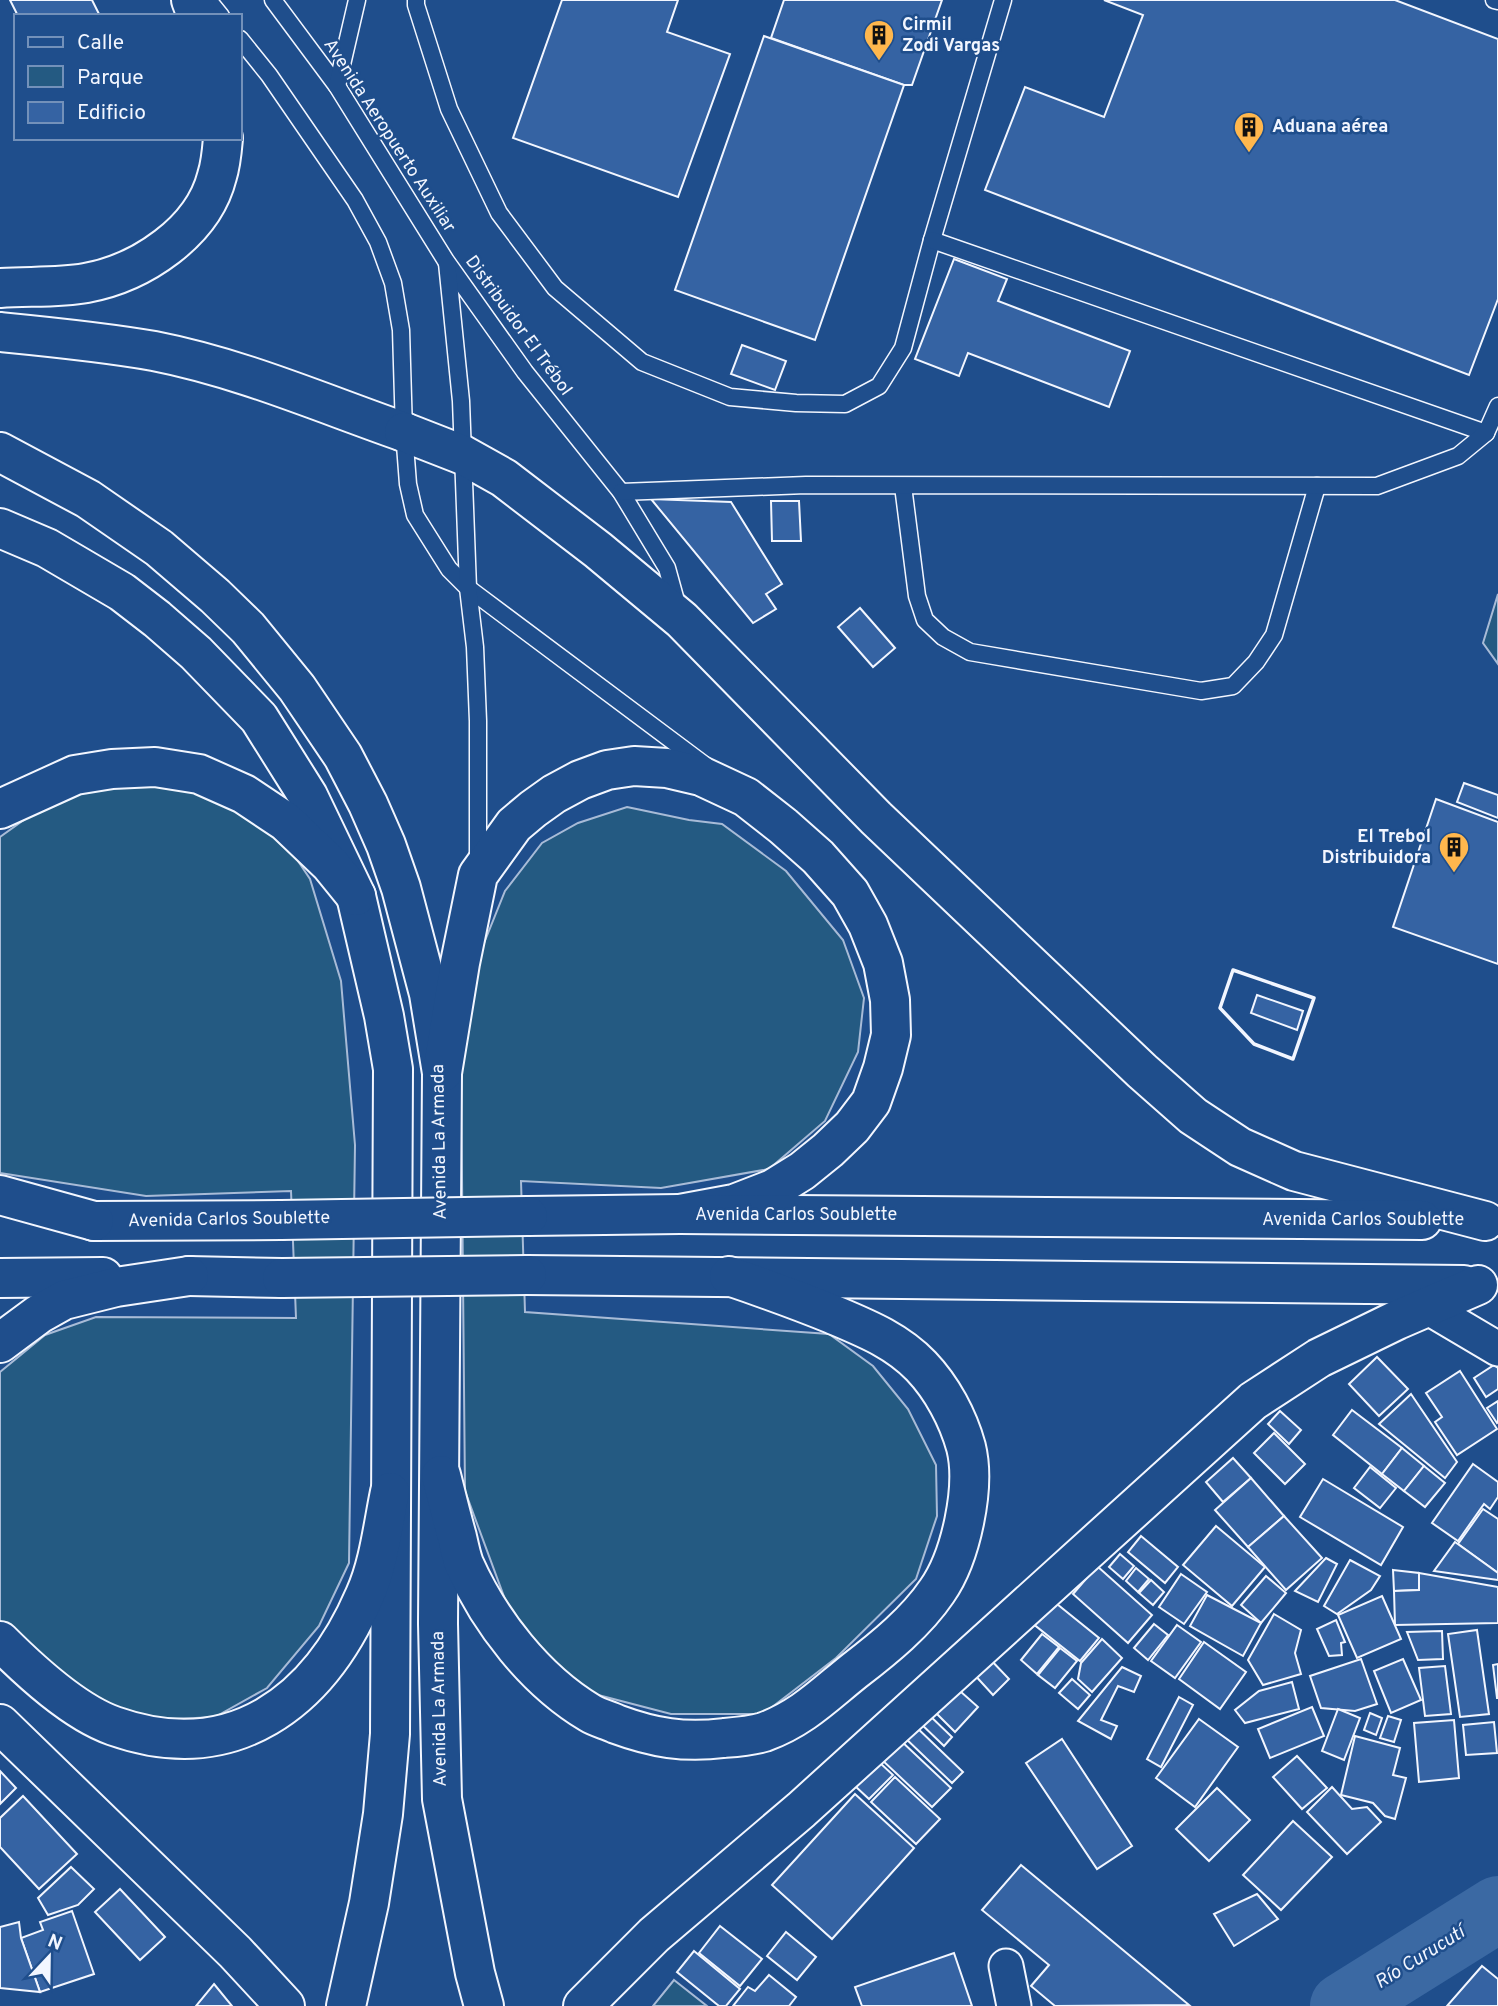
<svg xmlns="http://www.w3.org/2000/svg" width="1498" height="2006" font-family="Overpass,sans-serif">
  <style>
    .green { fill: #245a82; stroke: #a8bbd7; stroke-width: 2 }
    .lines { fill: none; stroke-linecap: round; stroke-linejoin: round }
    .river { stroke: #3b69a3; stroke-width: 66 }
    .building { fill: #3563a3; stroke: #f2f6ff; stroke-width: 2 }
    .lane-casing { stroke: #f2f6ff; stroke-width: 19 }
    .street-casing { stroke: #f2f6ff; stroke-width: 37 }
    .secondary-casing { stroke: #f2f6ff; stroke-width: 42 }
    .primary-casing { stroke: #f2f6ff; stroke-width: 42 }
    .highway-casing { stroke: #f2f6ff; stroke-width: 42 }
    .lane { stroke: #1f4e8c; stroke-width: 16 }
    .street { stroke: #1f4e8c; stroke-width: 33 }
    .secondary { stroke: #1f4e8c; stroke-width: 38 }
    .primary { stroke: #1f4e8c; stroke-width: 38 }
    .highway { stroke: #1f4e8c; stroke-width: 38 }
    .primary-bridge-casing { stroke: #f2f6ff; stroke-width: 42; stroke-linecap: butt }
    .primary-bridge { stroke: #1f4e8c; stroke-width: 38 }
    .wall { stroke: #f2f6ff; stroke-width: 3.5 }
    .labels { text-anchor: middle; dominant-baseline: central; stroke-width: 5; stroke-linejoin: round; paint-order: stroke }
    .poi-label { font-size: 18px; font-weight: bold; fill: #f2f6ff; stroke: #1f4e8c; text-anchor: start }
    .street-label { font-size: 18px; fill: #f2f6ff; stroke: #1f4e8c }
    .water-label { font-size: 19px; font-style: italic; fill: #f2f6ff; stroke: #1f4e8c }
  </style>
  <rect width="100%" height="100%" fill="#1f4e8c"/>
  <!-- green -->
  <g class="green">
    <path d="M1498 594V664L1483 643Z"/>
    <path d="M119 777 208 784 274 825 310 879 341 981 355 1145 349 1563 319 1626 267 1688 215 1717 156 1720 87 1700 0 1621V1372L45 1335 96 1317 296 1318 291 1191 146 1196 0 1173V837L56 797Z"/>
    <path d="M627 807 689 820 722 824 786 871 843 940 864 998 858 1052 825 1121 769 1169 661 1188 521 1181 525 1312 829 1334 873 1366 908 1409 936 1465 937 1516 916 1579 836 1658 763 1714H671L579 1690 510 1613 465 1491 461 1073 474 968 505 891 542 843 578 823Z"/>
    <path d="M674 1980 707 2006H653Z"/>
  </g>
  <g class="lines">
    <!-- river -->
    <path class="river" d="M1343 2006 1498 1909"/>
  </g>
  <!-- building -->
  <g class="building">
    <path d="M10 0H92L100 16H18Z"/>
    <path d="M562 0H678L667 32 730 54 678 197 513 138Z"/>
    <path d="M784 0H942L912 85H904L771 38Z"/>
    <path d="M1104 0H1395L1498 39V299L1469 375 985 190 1025 87 1104 117 1143 15Z"/>
    <path d="M764 36 904 85 815 340 675 290Z"/>
    <path d="M954 259 1007 279 998 301 1130 351 1109 407 968 353 959 376 915 359Z"/>
    <path d="M742 345 786 361 775 390 731 374Z"/>
    <path d="M651 499 731 502 782 584 766 594 776 609 753 623Z"/>
    <path d="M771 501H799L801 541H772Z"/>
    <path d="M860 608 895 648 873 667 838 627Z"/>
    <path d="M1464 783 1498 795V818L1457 802Z"/>
    <path d="M1436 799 1498 822V964L1393 927Z"/>
    <path d="M1257 995 1303 1011 1297 1030 1251 1013Z"/>
    <path d="M1377 1357 1408 1389 1379 1416 1349 1384Z"/>
    <path d="M1494 1365 1498 1368V1389L1486 1397 1474 1378Z"/>
    <path d="M1460 1371 1497 1429 1457 1455 1435 1422 1442 1417 1426 1393Z"/>
    <path d="M1411 1394 1457 1462 1445 1478 1379 1424Z"/>
    <path d="M1498 1401V1422L1497 1423 1487 1408Z"/>
    <path d="M1352 1410 1402 1448 1382 1474 1333 1435Z"/>
    <path d="M1280 1411 1301 1430 1289 1444 1268 1424Z"/>
    <path d="M1274 1433 1305 1464 1285 1484 1254 1453Z"/>
    <path d="M1402 1448 1424 1466 1404 1491 1382 1474Z"/>
    <path d="M1233 1458 1251 1478 1223 1502 1206 1482Z"/>
    <path d="M1473 1464 1498 1482V1497L1490 1509 1484 1504 1458 1541 1432 1523Z"/>
    <path d="M1424 1466 1445 1483 1425 1507 1404 1491Z"/>
    <path d="M1370 1467 1396 1488 1380 1508 1354 1488Z"/>
    <path d="M1251 1478 1284 1516 1248 1547 1215 1510Z"/>
    <path d="M1323 1479 1403 1527 1381 1565 1300 1517Z"/>
    <path d="M1483 1509 1498 1519V1573L1458 1544Z"/>
    <path d="M1284 1516 1322 1558 1286 1590 1248 1547Z"/>
    <path d="M1216 1526 1265 1567 1232 1606 1183 1565Z"/>
    <path d="M1141 1536 1178 1567 1165 1583 1128 1552Z"/>
    <path d="M1455 1542 1498 1573V1580L1434 1571Z"/>
    <path d="M1120 1554 1134 1566 1123 1579 1109 1567Z"/>
    <path d="M1326 1558 1337 1564 1318 1602 1295 1591Z"/>
    <path d="M1350 1560 1380 1576 1371 1590 1337 1614 1324 1606Z"/>
    <path d="M1097 1566 1152 1615 1128 1643 1073 1594Z"/>
    <path d="M1136 1568 1149 1579 1138 1592 1126 1581Z"/>
    <path d="M1393 1570 1419 1573V1590L1394 1591Z"/>
    <path d="M1419 1573 1498 1587V1623L1395 1625 1394 1591 1419 1590Z"/>
    <path d="M1181 1574 1207 1592 1184 1624 1159 1607Z"/>
    <path d="M1266 1576 1286 1593 1261 1623 1241 1605Z"/>
    <path d="M1151 1580 1164 1592 1153 1605 1139 1593Z"/>
    <path d="M1207 1595 1261 1623 1243 1656 1190 1626Z"/>
    <path d="M1382 1596 1401 1639 1357 1658 1338 1615Z"/>
    <path d="M1052 1600 1099 1638 1080 1661 1032 1623Z"/>
    <path d="M1274 1614 1301 1630 1295 1653 1301 1674 1263 1685 1248 1660Z"/>
    <path d="M1336 1620 1345 1642 1341 1643 1342 1655 1329 1656 1317 1629Z"/>
    <path d="M1154 1624 1168 1635 1148 1660 1134 1648Z"/>
    <path d="M1177 1625 1201 1642 1175 1678 1151 1661Z"/>
    <path d="M1477 1630 1489 1714 1460 1717 1448 1634Z"/>
    <path d="M1442 1631 1443 1659 1418 1660 1407 1632Z"/>
    <path d="M1042 1634 1059 1647 1037 1674 1021 1660Z"/>
    <path d="M1102 1639 1122 1658 1092 1692 1078 1679 1081 1663Z"/>
    <path d="M1204 1642 1246 1672 1220 1709 1179 1679Z"/>
    <path d="M1060 1648 1077 1661 1055 1688 1038 1675Z"/>
    <path d="M988 1657 1009 1679 993 1695 972 1672Z"/>
    <path d="M1361 1659 1377 1704 1355 1711 1321 1708 1310 1676Z"/>
    <path d="M1403 1659 1421 1700 1391 1713 1374 1671Z"/>
    <path d="M1498 1664V1698H1497L1493 1665Z"/>
    <path d="M1445 1666 1451 1714 1425 1716 1419 1668Z"/>
    <path d="M1122 1667 1141 1676 1134 1692 1118 1686 1101 1720 1117 1726 1111 1739 1078 1721Z"/>
    <path d="M1072 1679 1090 1695 1078 1709 1059 1693Z"/>
    <path d="M1292 1682 1299 1709 1245 1723 1235 1710 1259 1691Z"/>
    <path d="M951 1683 978 1707 955 1732 936 1713Z"/>
    <path d="M1179 1697 1193 1705 1161 1767 1147 1759Z"/>
    <path d="M1312 1707 1324 1736 1270 1758 1258 1729Z"/>
    <path d="M1338 1709 1360 1718 1344 1760 1322 1751Z"/>
    <path d="M926 1712 952 1737 944 1746 918 1721Z"/>
    <path d="M1370 1713 1382 1718 1376 1735 1364 1730Z"/>
    <path d="M1388 1716 1401 1720 1394 1742 1380 1738Z"/>
    <path d="M1199 1719 1238 1747 1195 1807 1156 1778Z"/>
    <path d="M1454 1720 1459 1778 1419 1782 1414 1723Z"/>
    <path d="M1494 1722 1497 1753 1466 1755 1463 1725Z"/>
    <path d="M912 1723 963 1772 952 1783 901 1734Z"/>
    <path d="M1355 1736 1400 1748 1393 1775 1406 1778 1395 1819 1385 1816 1373 1803 1341 1795Z"/>
    <path d="M899 1739 951 1788 932 1807 881 1759Z"/>
    <path d="M1062 1739 1132 1846 1097 1869 1026 1763Z"/>
    <path d="M1297 1756 1327 1788 1302 1809 1273 1777Z"/>
    <path d="M879 1762 893 1775 869 1799 855 1786Z"/>
    <path d="M0 1771 16 1788 0 1804Z"/>
    <path d="M895 1777 940 1819 916 1844 871 1802Z"/>
    <path d="M1332 1787 1352 1809 1367 1807 1381 1822 1347 1854 1307 1812Z"/>
    <path d="M1217 1788 1250 1820 1209 1861 1176 1829Z"/>
    <path d="M855 1794 914 1848 832 1939 772 1885Z"/>
    <path d="M23 1796 77 1854 39 1889 0 1847V1818Z"/>
    <path d="M1293 1821 1332 1857 1281 1910 1243 1875Z"/>
    <path d="M1021 1865 1189 2005 1055 2006 1031 1986 1049 1965 982 1910Z"/>
    <path d="M71 1867 94 1889 78 1905 48 1915 38 1898Z"/>
    <path d="M120 1889 165 1937 140 1960 95 1912Z"/>
    <path d="M1257 1894 1278 1919 1234 1946 1214 1914Z"/>
    <path d="M72 1911 94 1974 40 1992 21 1938 43 1930 40 1922Z"/>
    <path d="M19 1922 21 1938 40 1992 0 1988V1927Z"/>
    <path d="M720 1926 762 1959 740 1986 699 1953Z"/>
    <path d="M786 1932 816 1957 797 1980 767 1956Z"/>
    <path d="M694 1951 740 1989 726 2006H719L677 1972Z"/>
    <path d="M954 1953 972 2006H862L855 1987Z"/>
    <path d="M1482 1966 1498 1979V2006H1447Z"/>
    <path d="M769 1975 796 1997 789 2006H733L748 1987 755 1991Z"/>
    <path d="M214 1984 232 2006H196Z"/>
  </g>
  <g class="lines">
    <!-- lane casing -->
    <g class="lane-casing">
      <g id="lane">
        <path d="M208 0 221 16"/>
        <path d="M273 0 337 86 446 261 525 372 621 492 667 568 678 608"/>
        <path d="M416 0V5L449 109 499 213 555 288 642 362 730 397 796 403 845 404 879 386 903 348 932 240 1003 0"/>
        <path d="M1494 0 1498 1"/>
        <path d="M240 39 269 75 355 200 378 242 393 283 401 330 404 432 408 484 415 515 449 569 468 588 706 766"/>
        <path d="M337 86 357 0"/>
        <path d="M932 240 1486 433"/>
        <path d="M447 263 461 401 468 588 475 647 478 721V862"/>
        <path d="M903 486 917 596 925 620 943 637 970 652 1201 691 1233 686 1256 662 1274 635 1317 486"/>
        <path d="M621 492 806 485 1377 486 1458 456 1486 433 1498 406"/>
      </g>
    </g>
    <!-- street casing -->
    <g class="street-casing">
      <g id="street">
        <path d="M1427 1307 1498 1349"/>
        <path d="M1006 1966 1014 2006"/>
      </g>
    </g>
    <!-- secondary casing -->
    <g class="secondary-casing">
      <g id="secondary">
        <path d="M191 0 197 16"/>
        <path d="M0 288C28 286 59 288 86 283 141 273 203 232 217 176 221 164 222 150 223 138"/>
        <path d="M0 332C51 337 103 342 154 351 241 368 321 403 404 432"/>
        <path d="M0 452 88 499 159 548 215 596 248 628 297 688 343 756 368 804 386 845 401 888 429 994 442 1073 438 1624 442 1799 475 1973 484 2006"/>
        <path d="M0 528 47 548 122 592 157 619 196 653 259 718 308 796 356 896 384 1016 393 1069 390 1734 383 1814 369 1903 346 2006"/>
      </g>
    </g>
    <!-- primary casing -->
    <g class="primary-casing">
      <g id="primary">
        <path d="M404 432 463 455 504 478 598 550 682 620 876 818 1142 1071 1193 1116 1240 1147 1294 1171 1485 1221"/>
        <path d="M442 1073 460 963 478 875 514 825 533 809 554 794 580 780 607 770 634 766 667 768 701 776 746 797 783 826 818 857 850 893 868 925 883 963 890 1000 891 1035 883 1068 871 1102 852 1127 828 1150 802 1171 773 1189 734 1204 680 1214"/>
        <path d="M528 1216 680 1214 1422 1220"/>
        <path d="M94 1221 281 1220"/>
        <path d="M527 1275 1464 1285"/>
        <path d="M189 1276 282 1278"/>
        <path d="M441 1475C446 1495 451 1516 457 1537 459 1546 461 1556 464 1564 490 1622 535 1680 590 1713 598 1718 608 1720 616 1724 654 1738 684 1743 724 1738 737 1737 751 1736 764 1732 802 1718 824 1695 854 1671 884 1648 916 1622 937 1591 961 1557 976 1487 966 1447 958 1418 942 1388 921 1366 896 1340 865 1328 832 1314 798 1300 764 1288 729 1276"/>
        <path d="M583 2006 654 1935 801 1810 1253 1401 1319 1358 1397 1320 1478 1285"/>
      </g>
    </g>
    <!-- highway casing -->
    <g class="highway-casing">
      <g id="highway">
        <path d="M0 809 75 775 112 769 155 767 199 774 244 794 286 822 330 864 356 896"/>
        <path d="M0 1195 94 1221"/>
        <path d="M0 1278 103 1277"/>
        <path d="M0 1343 39 1314 64 1300 116 1287 189 1276"/>
        <path d="M0 1641C30 1671 74 1712 114 1726 233 1768 319 1702 365 1595 379 1564 383 1526 390 1492"/>
        <path d="M0 1724 235 1952 285 2006"/>
      </g>
    </g>
    <!-- lane -->
    <use href="#lane" class="lane"/>
    <!-- street -->
    <use href="#street" class="street"/>
    <!-- secondary -->
    <use href="#secondary" class="secondary"/>
    <!-- primary -->
    <use href="#primary" class="primary"/>
    <!-- highway -->
    <use href="#highway" class="highway"/>
    <!-- primary-bridge casing -->
    <g class="primary-bridge-casing">
      <g id="primary-bridge">
        <path d="M281 1220 528 1216"/>
        <path d="M282 1278 527 1275"/>
      </g>
    </g>
    <!-- primary-bridge -->
    <use href="#primary-bridge" class="primary-bridge"/>
    <!-- wall -->
    <path class="wall" d="M1233 970 1314 998 1293 1059 1254 1044 1220 1008Z"/>
  </g>
  <!-- icons -->
  <defs>
    <g id="building-pin" transform="scale(1.575)"><path d="M0 17L-7.5 6A9.5 9.5 0 1 1 7.5 6Z" fill="#ffb74d" stroke="#1f4e8c"/><path d="M-4-6H4V6H1V3H-1V6H-4ZM-2.5-4.3h1.7v1.8h-1.7ZM.8-4.3h1.7v1.8H.8ZM-2.5-1h1.7V.8h-1.7ZM.8-1h1.7V.8H.8Z" fill="#111"/></g>
  </defs>
  <g fill-rule="evenodd">
    <use href="#building-pin" x="879" y="35"/>
    <use href="#building-pin" x="1249" y="127"/>
    <use href="#building-pin" x="1454" y="847"/>
  </g>
  <g class="labels">
    <!-- poi labels -->
    <g class="poi-label">
      <text x="902" y="25">Cirmil<tspan x="902" dy="21">Zodi Vargas</tspan></text>
      <text x="1272" y="127">Aduana aérea</text>
      <text x="1431" y="837" text-anchor="end">El Trebol<tspan x="1431" dy="21">Distribuidora</tspan></text>
    </g>
    <!-- street labels -->
    <g class="street-label">
      <text transform="translate(389 136) rotate(57)">Avenida Aeropuerto Auxiliar</text>
      <text transform="translate(518 326) rotate(54)">Distribuidor El Trébol</text>
      <text transform="translate(440 1142) rotate(-91)">Avenida La Armada</text>
      <text x="796" y="1215">Avenida Carlos Soublette</text>
      <text transform="translate(229 1220) rotate(-1)">Avenida Carlos Soublette</text>
      <text x="1363" y="1220">Avenida Carlos Soublette</text>
      <text transform="translate(440 1709) rotate(-91)">Avenida La Armada</text>
    </g>
    <!-- water labels -->
    <g class="water-label">
      <text transform="translate(1420 1958) rotate(-32)">Río Curucutí</text>
    </g>
  </g>
  <!-- legend -->
  <rect x="14" y="14" width="228" height="126" fill="#1f4e8c" stroke="#7391ba" stroke-width="2"/>
  <rect x="28" y="37" width="35" height="10" fill="#1f4e8c" stroke="#7391ba" stroke-width="2"/>
  <text x="77" y="49" font-size="21" fill="#f2f6ff">Calle</text>
  <rect x="28" y="66" width="35" height="21" fill="#245a82" stroke="#7391ba" stroke-width="2"/>
  <text x="77" y="84" font-size="21" fill="#f2f6ff">Parque</text>
  <rect x="28" y="102" width="35" height="21" fill="#3563a3" stroke="#7391ba" stroke-width="2"/>
  <text x="77" y="119" font-size="21" fill="#f2f6ff">Edificio</text>
  <!-- north arrow -->
  <g transform="translate(49 1957) rotate(22)" stroke="#1f4e8c" stroke-width="5" paint-order="stroke">
  <path d="M0-5L12 26L0 18L-12 26Z" fill="#f2f6ff"/>
  <text y="-10" font-size="19" font-weight="bold" text-anchor="middle" fill="#f2f6ff">N</text>
  </g>
</svg>
